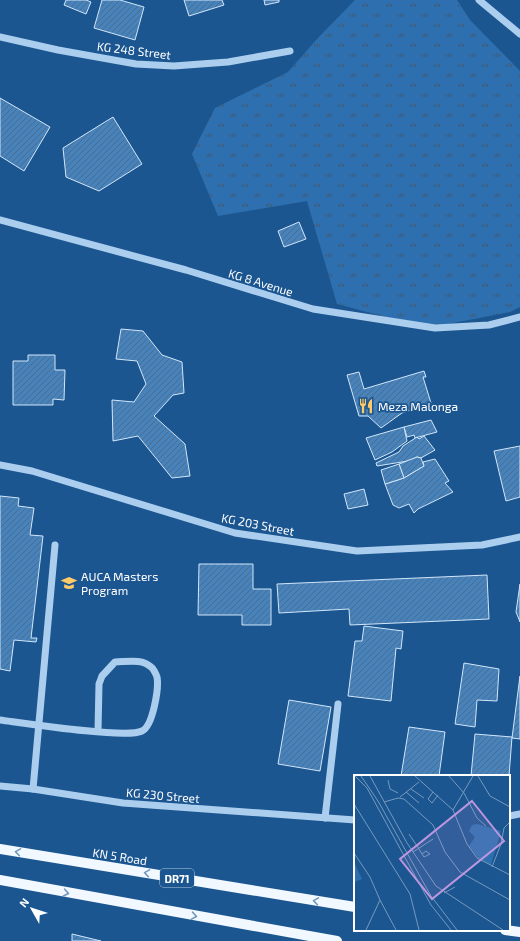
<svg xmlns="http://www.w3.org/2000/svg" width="520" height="941" font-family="'Exo 2',sans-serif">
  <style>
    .grass { fill: url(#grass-tufts) }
    .building { fill: url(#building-hatch); stroke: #d1e6fa }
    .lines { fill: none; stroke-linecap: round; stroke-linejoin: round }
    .minor { stroke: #abceef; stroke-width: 7 }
    .major { stroke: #f2f8ff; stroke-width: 10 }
    .oneway { stroke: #7197bd }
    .labels { text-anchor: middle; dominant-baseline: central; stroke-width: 3.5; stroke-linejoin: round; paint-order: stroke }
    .shield { fill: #1b5691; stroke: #bbccde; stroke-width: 1 }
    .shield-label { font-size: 11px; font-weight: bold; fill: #fff }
    .street-label { font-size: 12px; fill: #fff; stroke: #1b5691 }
    .poi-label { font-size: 12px; fill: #fff; stroke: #1b5691; text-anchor: start }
    .inset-road { fill: none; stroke: #769abd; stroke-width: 1 }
    .view { fill: #bd96df; fill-opacity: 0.15; stroke: #bd96df; stroke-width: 2 }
    .inset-edge { fill: none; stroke: #fff; stroke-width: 2 }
  </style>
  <defs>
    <pattern id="grass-tufts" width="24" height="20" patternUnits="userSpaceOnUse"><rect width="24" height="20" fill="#2e70af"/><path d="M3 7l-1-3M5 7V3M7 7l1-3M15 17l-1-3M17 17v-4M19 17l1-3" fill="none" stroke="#405a74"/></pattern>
    <pattern id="building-hatch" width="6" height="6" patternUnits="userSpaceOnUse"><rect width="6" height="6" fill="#4882ba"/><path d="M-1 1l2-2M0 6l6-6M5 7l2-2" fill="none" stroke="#4a6c8e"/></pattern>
  </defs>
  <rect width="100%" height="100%" fill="#1b5691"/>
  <!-- grass -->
  <path class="grass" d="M355 0H457L470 20 520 71V307L510 312 427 328 337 304 307 201 218 216 192 154 215 108 288 72 317 39Z"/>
  <!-- building -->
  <g class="building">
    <path d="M66 0H86L91 2 86 14 64 5Z"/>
    <path d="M102 0H120L144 7 135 40 94 28Z"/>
    <path d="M184 0H222L224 5 189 16Z"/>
    <path d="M264 0H279V2L265 5Z"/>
    <path d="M0 98 50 127 24 171 0 156Z"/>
    <path d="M113 117 142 164 99 191 66 177 63 148Z"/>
    <path d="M299 222 306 239 284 247 278 231Z"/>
    <path d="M121 329 143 331 162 355 182 362 184 393 173 395 154 416 185 444 190 476 172 478 138 436 113 441 112 400 134 402 146 384 137 361 116 359Z"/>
    <path d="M28 355H55V370H65L64 400 53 399V405H13V361H28Z"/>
    <path d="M424 371 426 377H423L431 403 402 413 381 428 368 416H359L347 375 359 372 364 389Z"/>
    <path d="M431 420 437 432 415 438 414 435 407 437 404 427Z"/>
    <path d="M404 427 407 441 392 452 375 460 366 438Z"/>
    <path d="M424 436 435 450 421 458 417 457 408 461 377 466 376 463 399 452 403 446 417 437 419 439Z"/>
    <path d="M520 446V497L506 501 494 451Z"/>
    <path d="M417 457 421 458 424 466 404 478 399 464Z"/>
    <path d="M435 459 449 481 445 483 453 492 418 509 414 513 409 504 399 508 393 505 385 484 404 478 424 466 423 462Z"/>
    <path d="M399 464 404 478 385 484 381 470Z"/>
    <path d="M364 489 368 505 348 509 344 494Z"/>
    <path d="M0 496 19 498 18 506 34 508 30 535 43 536 31 638H37L36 642 14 640 10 671 0 669Z"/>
    <path d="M199 564H253V589H271V625H242V615H198Z"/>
    <path d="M487 575 489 619 350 625 349 609 279 613 277 584Z"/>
    <path d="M520 584V622L516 612Z"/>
    <path d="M364 626 403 631 401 649 396 648 391 701 348 696 355 641H362Z"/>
    <path d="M464 663 499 669 497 701 477 700 475 727 455 724Z"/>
    <path d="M520 676V739L512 738Z"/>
    <path d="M289 700 331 707 320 771 278 764Z"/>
    <path d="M409 727 445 732 439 776H401Z"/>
    <path d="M475 734 512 737 509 776H471Z"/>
    <path d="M72 934 101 941H72Z"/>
  </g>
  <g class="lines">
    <!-- minor -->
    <g class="minor">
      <path d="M479 0 520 34"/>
      <path d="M0 37 58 50 136 64 174 66 228 62 290 51"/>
      <path d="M0 220 186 270 313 309 435 328 489 325 520 317"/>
      <path d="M0 465 32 471 235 533 357 551 482 545 520 537"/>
      <path d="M0 720C23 723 126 739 142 731 153 726 159 688 157 677 156 674 153 668 151 667 142 658 126 662 115 662L102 676 99 684 98 731"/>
      <path d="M0 786 33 789 123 803 355 820"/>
      <path d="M33 789 55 545"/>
      <path d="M509 816 520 814"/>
      <path d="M325 818 338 704"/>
    </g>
    <!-- major -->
    <g class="major">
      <path d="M0 849 355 907"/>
      <path d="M0 880 337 941"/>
      <path d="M505 930 520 932"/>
    </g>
  </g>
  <!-- one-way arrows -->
  <defs><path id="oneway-chevron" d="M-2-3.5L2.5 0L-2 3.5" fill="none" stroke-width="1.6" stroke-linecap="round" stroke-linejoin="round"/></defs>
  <g class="oneway">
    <use href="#oneway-chevron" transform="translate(18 852) rotate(-171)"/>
    <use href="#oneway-chevron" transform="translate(147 873) rotate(-171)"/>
    <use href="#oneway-chevron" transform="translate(66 893) rotate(11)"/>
    <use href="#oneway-chevron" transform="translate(316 901) rotate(-171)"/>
    <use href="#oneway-chevron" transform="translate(194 916) rotate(10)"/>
  </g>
  <!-- icons -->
  <defs>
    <g id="restaurant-bare" transform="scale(1.2)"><path d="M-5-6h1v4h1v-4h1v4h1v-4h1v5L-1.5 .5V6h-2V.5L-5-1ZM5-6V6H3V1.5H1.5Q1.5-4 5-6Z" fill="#ffca68" stroke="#1b5691" stroke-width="2.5" paint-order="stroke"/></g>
    <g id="university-bare" transform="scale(1.2)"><path d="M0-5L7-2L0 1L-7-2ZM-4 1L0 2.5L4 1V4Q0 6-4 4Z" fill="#ffca68" stroke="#1b5691" stroke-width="2.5" paint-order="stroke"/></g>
  </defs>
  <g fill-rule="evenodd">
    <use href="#restaurant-bare" x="366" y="406"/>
    <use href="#university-bare" x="69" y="583"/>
  </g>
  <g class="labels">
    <!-- shield labels -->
    <rect class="shield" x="160" y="869" width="34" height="18" rx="3"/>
    <g class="shield-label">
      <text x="177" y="878">DR71</text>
    </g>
    <!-- street labels -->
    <g class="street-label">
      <text transform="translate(134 50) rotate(7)">KG 248 Street</text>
      <text transform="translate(261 282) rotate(17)">KG 8 Avenue</text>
      <text transform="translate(258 524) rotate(11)">KG 203 Street</text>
      <text transform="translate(163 795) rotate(5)">KG 230 Street</text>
      <text transform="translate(120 856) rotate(9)">KN 5 Road</text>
    </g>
    <!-- poi labels -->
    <g class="poi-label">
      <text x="378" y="406">Meza Malonga</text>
      <text x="81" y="576">AUCA Masters<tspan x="81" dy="14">Program</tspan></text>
    </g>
  </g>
  <!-- overview -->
  <g transform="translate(354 775)">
    <rect width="156" height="156" fill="#1b5691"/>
    <path d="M123 49 147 56 137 90 125 84 115 71 121 62 115 56 118 50ZM0 87 8 104 0 107Z" fill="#2e70af"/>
    <path class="inset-road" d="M1 1 13 13 77 130 97 155M7 1 24 26 77 121 103 155M16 1 53 68 82 111 149 155M61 1 99 35 113 69 123 83 156 100M95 1 110 18 123 43 132 51M124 1 136 21 156 32M34 5 36 14 44 18M57 14 70 23M52 17 65 28M79 17 74 24 78 28 84 20M46 22 65 7M30 27 44 23 50 24 79 50 91 77 106 97 156 125M0 29 56 119 65 155M99 35 119 1M55 59 65 74 68 79 70 82 76 79 72 76 68 79M59 77 79 64M0 78 16 102 26 125 12 155M138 92 147 69 150 53 156 47M90 118 101 112M26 125 42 155"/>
    <path class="view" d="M118 26 150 66 78 124 46 84Z"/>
    <rect width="156" height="156" class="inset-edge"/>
  </g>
  <!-- north arrow -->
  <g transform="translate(32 909) rotate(309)" stroke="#1b5691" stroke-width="3" paint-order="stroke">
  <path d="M0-3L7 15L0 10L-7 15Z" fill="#ffffff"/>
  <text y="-6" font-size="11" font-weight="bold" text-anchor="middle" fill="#ffffff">N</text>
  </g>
</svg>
